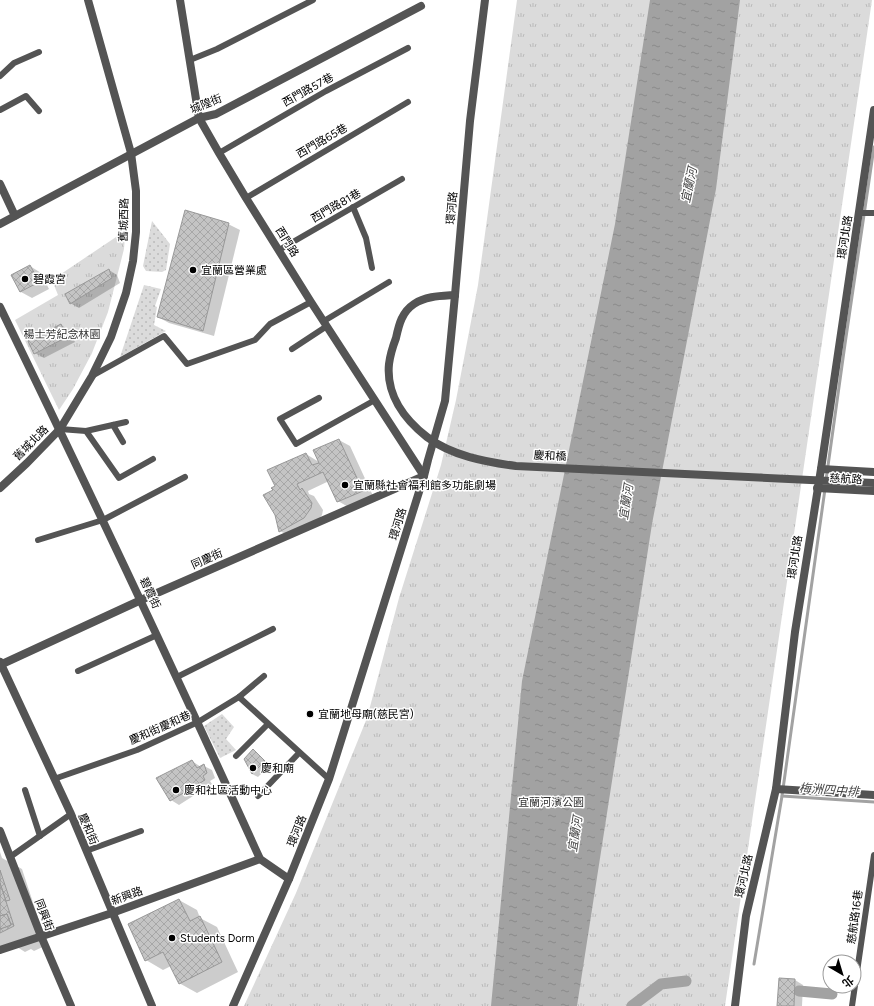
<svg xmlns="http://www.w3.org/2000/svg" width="874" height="1006" font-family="Figtree,'Noto Sans TC',sans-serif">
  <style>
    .grass { fill: url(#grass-dots) }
    .park { fill: url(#park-tufts) }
    .water { fill: url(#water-ripples) }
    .shadow { fill: #0003 }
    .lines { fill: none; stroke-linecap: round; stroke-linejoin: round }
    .stream { stroke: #a2a2a2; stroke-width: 3 }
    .canal { stroke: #a2a2a2; stroke-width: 11 }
    .building { fill: url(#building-cross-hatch); stroke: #989898 }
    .service { stroke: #545454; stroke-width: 6 }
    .minor { stroke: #545454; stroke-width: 8 }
    .tertiary { stroke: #545454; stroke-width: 8 }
    .tertiary-bridge { stroke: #545454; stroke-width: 8 }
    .poi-dot { fill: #000; stroke: #fff; stroke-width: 1.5 }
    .labels { text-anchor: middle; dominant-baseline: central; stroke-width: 3; stroke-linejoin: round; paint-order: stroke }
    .street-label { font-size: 11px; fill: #000; stroke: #fff }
    .poi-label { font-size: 11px; fill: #000; stroke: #fff; text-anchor: start }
    .park-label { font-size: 11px; fill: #323232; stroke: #fff }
    .water-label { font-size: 12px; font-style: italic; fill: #434343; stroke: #fff }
  </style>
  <defs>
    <pattern id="grass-dots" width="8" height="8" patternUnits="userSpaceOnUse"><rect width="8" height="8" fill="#dbdbdb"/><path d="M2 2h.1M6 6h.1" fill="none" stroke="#bababa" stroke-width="1.8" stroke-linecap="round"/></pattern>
    <pattern id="park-tufts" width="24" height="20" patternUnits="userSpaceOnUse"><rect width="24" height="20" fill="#dbdbdb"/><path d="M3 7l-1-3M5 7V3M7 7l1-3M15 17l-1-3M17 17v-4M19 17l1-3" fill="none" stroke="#bababa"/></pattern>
    <pattern id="water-ripples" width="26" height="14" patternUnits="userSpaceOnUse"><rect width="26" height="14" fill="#a2a2a2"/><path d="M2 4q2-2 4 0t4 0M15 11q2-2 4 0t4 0" fill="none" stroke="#8a8a8a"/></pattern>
    <pattern id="building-cross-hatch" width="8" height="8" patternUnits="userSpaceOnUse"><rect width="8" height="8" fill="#c4c4c4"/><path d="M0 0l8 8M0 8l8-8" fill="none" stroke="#a7a7a7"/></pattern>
  </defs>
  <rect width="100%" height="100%" fill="#fff"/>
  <!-- grass -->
  <g class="grass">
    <path d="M152 221 170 244 166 270 162 272 146 271 143 266Z"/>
    <path d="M144 285 161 289 155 306 157 307 154 325 166 331 120 357Z"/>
    <path d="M222 714 234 727 226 739 236 750 220 758 204 726Z"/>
  </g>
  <!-- park -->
  <g class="park">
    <path d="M517 0H872L725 1006H244L296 893 367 718 399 598 441 465 456 400 478 285Z"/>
    <path d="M125 231 124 249 108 312 92 353 73 389 59 410 15 320 58 295 52 280Z"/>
  </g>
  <!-- water -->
  <path class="water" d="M650 0H740L716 189 652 524 577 1006H491L522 681 615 224Z"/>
  <!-- shadow -->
  <g class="shadow">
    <path d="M228 224 240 230 214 336 169 323 158 317Z"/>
    <path d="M30 266 41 273 49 289 32 298 21 292Z"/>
    <path d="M109 270 117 275 120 283 79 308 70 303Z"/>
    <path d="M61 325 69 330 75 342 44 358 35 353Z"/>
    <path d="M339 440 350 446 374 498 350 508 338 501 329 481 308 491 309 494 314 496 323 510 322 515 315 524 291 537 280 531 274 491 276 486 306 454 319 462Z"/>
    <path d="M253 750 270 765 258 777 252 774Z"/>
    <path d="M192 761 201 767 204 766 212 770 215 778 210 781 212 784 179 805 171 800Z"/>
    <path d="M0 852 2 858 22 869 47 945 34 951 31 949 25 952 17 947 0 954Z"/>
    <path d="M179 900 197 910 200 918 217 927 238 972 197 993 179 983 171 966 163 970 146 960Z"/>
    <path d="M795 980 803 985 802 1006H778Z"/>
  </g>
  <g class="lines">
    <!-- stream -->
    <g class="stream">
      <path d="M826 480 845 344 874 147"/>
      <path d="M782 796 874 802"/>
      <path d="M754 964 782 796 825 489"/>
    </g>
    <!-- canal -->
    <g class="canal">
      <path d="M799 991 832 994"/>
      <path d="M632 1006 661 984 686 981"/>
    </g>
  </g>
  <!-- building -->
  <g class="building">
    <path d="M185 210 229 223 203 331 157 317Z"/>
    <path d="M30 265 39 282 20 292 11 275Z"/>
    <path d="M109 269 112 278 70 304 65 294Z"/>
    <path d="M61 324 67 337 34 354 28 341Z"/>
    <path d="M339 439 363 491 337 502 323 472 297 484 300 490 302 488 312 503 311 508 304 518 279 532 275 515 263 495 273 490 271 488 275 486 267 470 306 453 312 465 319 463 313 450Z"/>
    <path d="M253 749 265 761 252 774 244 759Z"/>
    <path d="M192 760 197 768 204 764 207 773 203 776 205 780 170 801 156 778Z"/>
    <path d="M0 870 10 900 6 901 0 883Z"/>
    <path d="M0 883 14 926 0 933V929L11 925 7 914 0 916Z"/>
    <path d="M179 899 190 921 200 916 222 962 179 984 163 952 145 961 128 924Z"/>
    <path d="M7 914 11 925 0 929V916Z"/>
    <path d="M779 978 795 979 794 1006H777Z"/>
  </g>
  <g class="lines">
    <!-- service -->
    <g class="service">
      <path d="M190 60 217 49 313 0"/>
      <path d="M0 76 14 63 39 52"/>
      <path d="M0 110 26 96 39 111"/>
      <path d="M219 153 326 91 408 48"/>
      <path d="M246 198 408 102"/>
      <path d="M353 207 366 238 372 268"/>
      <path d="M859 213H874"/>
      <path d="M279 250 402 179"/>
      <path d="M324 321 389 282"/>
      <path d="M292 349 327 326"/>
      <path d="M92 376 164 336 187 364 255 340 270 324 311 302"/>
      <path d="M319 398 280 419 296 444 375 400"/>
      <path d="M113 425 123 442"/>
      <path d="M60 429 86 431 119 478 153 459"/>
      <path d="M86 431 126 422"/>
      <path d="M38 540 103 520 185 477"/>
      <path d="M78 671 157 635"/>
      <path d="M177 677 273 629"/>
      <path d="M239 697 329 779"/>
      <path d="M236 756 268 724"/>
      <path d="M54 779 137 750 198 722 239 697 264 676"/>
      <path d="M25 790 40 836"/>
      <path d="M258 796 299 753"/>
      <path d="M86 851 141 831"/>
      <path d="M10 857 71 814"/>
      <path d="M852 1006 874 855"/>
    </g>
    <!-- minor -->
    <g class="minor">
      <path d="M180 0 199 118 219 153 246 198 311 302 424 476 329 779 289 879 233 1006"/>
      <path d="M0 184 15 216"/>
      <path d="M0 224 199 118 216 114 421 6"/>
      <path d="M455 295 470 121 485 0"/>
      <path d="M0 307C89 490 176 674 260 859L289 879"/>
      <path d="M821 469 874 472"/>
      <path d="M0 488 27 463 60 429 92 376 111 337 126 293 133 261 136 232V191L131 153 88 0"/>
      <path d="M817 488 874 491"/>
      <path d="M0 662 71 814 152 1006"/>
      <path d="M776 789 874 795"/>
      <path d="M0 831 41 936 71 1006"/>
      <path d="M0 950 112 913 260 859"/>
      <path d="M735 1006 746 916 776 789 795 632 821 469 874 110"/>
    </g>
    <!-- tertiary -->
    <path class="tertiary" d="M0 665 141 600 424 476 428 460 445 401 455 295"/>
    <!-- tertiary-bridge -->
    <path class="tertiary-bridge" d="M455 295C441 296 426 296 414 304 402 312 399 324 396 338 393 346 390 356 389 364 386 394 404 419 427 437 452 456 486 462 516 466L874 483"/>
  </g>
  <!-- markers -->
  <g class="poi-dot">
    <circle cx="193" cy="270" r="4"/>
    <circle cx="25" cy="279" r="4"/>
    <circle cx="345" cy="485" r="4"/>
    <circle cx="310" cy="714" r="4"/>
    <circle cx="253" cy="768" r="4"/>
    <circle cx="176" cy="790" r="4"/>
    <circle cx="172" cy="938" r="4"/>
  </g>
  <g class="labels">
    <!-- street labels -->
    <g class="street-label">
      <text transform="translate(308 90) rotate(-29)">西門路57巷</text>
      <text transform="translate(206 104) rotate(-22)">城隍街</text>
      <text transform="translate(322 141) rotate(-30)">西門路65巷</text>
      <text transform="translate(336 206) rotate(-30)">西門路81巷</text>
      <text transform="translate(452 208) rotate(-85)">環河路</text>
      <text transform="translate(124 220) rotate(-89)">舊城西路</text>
      <text transform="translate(845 237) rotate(-81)">環河北路</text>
      <text transform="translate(287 242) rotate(58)">西門路</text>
      <text transform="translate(31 443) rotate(-45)">舊城北路</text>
      <text transform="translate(550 456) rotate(3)">慶和橋</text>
      <text transform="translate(846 479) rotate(3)">慈航路</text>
      <text transform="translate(398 524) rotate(-73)">環河路</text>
      <text transform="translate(795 557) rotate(-81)">環河北路</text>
      <text transform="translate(207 559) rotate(-24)">同慶街</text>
      <text transform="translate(150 593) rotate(65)">碧霞街</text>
      <text transform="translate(160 728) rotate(-24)">慶和街慶和巷</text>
      <text transform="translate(88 829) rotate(67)">慶和街</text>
      <text transform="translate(297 831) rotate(-68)">環河路</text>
      <text transform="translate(744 876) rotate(-77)">環河北路</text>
      <text transform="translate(127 896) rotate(-20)">新興路</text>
      <text transform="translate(44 915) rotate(69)">同興街</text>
      <text transform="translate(855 917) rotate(-82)">慈航路16巷</text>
    </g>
    <!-- poi labels -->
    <g class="poi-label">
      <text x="201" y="270">宜蘭區營業處</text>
      <text x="33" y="279">碧霞宮</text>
      <text x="353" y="485">宜蘭縣社會福利館多功能劇場</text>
      <text x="318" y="714">宜蘭地母廟(慈民宮)</text>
      <text x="261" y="768">慶和廟</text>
      <text x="184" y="790">慶和社區活動中心</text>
      <text x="180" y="938">Students Dorm</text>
    </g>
    <!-- park labels -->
    <g class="park-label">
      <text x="62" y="334">楊士芳紀念林園</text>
      <text x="551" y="802">宜蘭河濱公園</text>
    </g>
    <!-- water labels -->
    <g class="water-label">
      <text transform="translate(689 185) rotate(-78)">宜蘭河</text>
      <text transform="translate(626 502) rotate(-81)">宜蘭河</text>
      <text transform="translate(829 790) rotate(4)">梅洲四中排</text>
      <text transform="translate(575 834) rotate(-81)">宜蘭河</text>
    </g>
  </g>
  <!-- north arrow -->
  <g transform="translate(842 974) rotate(142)"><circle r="19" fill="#ffffff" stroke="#999999"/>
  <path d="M0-3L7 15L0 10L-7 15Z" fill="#000000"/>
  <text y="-6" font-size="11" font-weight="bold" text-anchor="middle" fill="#000000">北</text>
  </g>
</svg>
